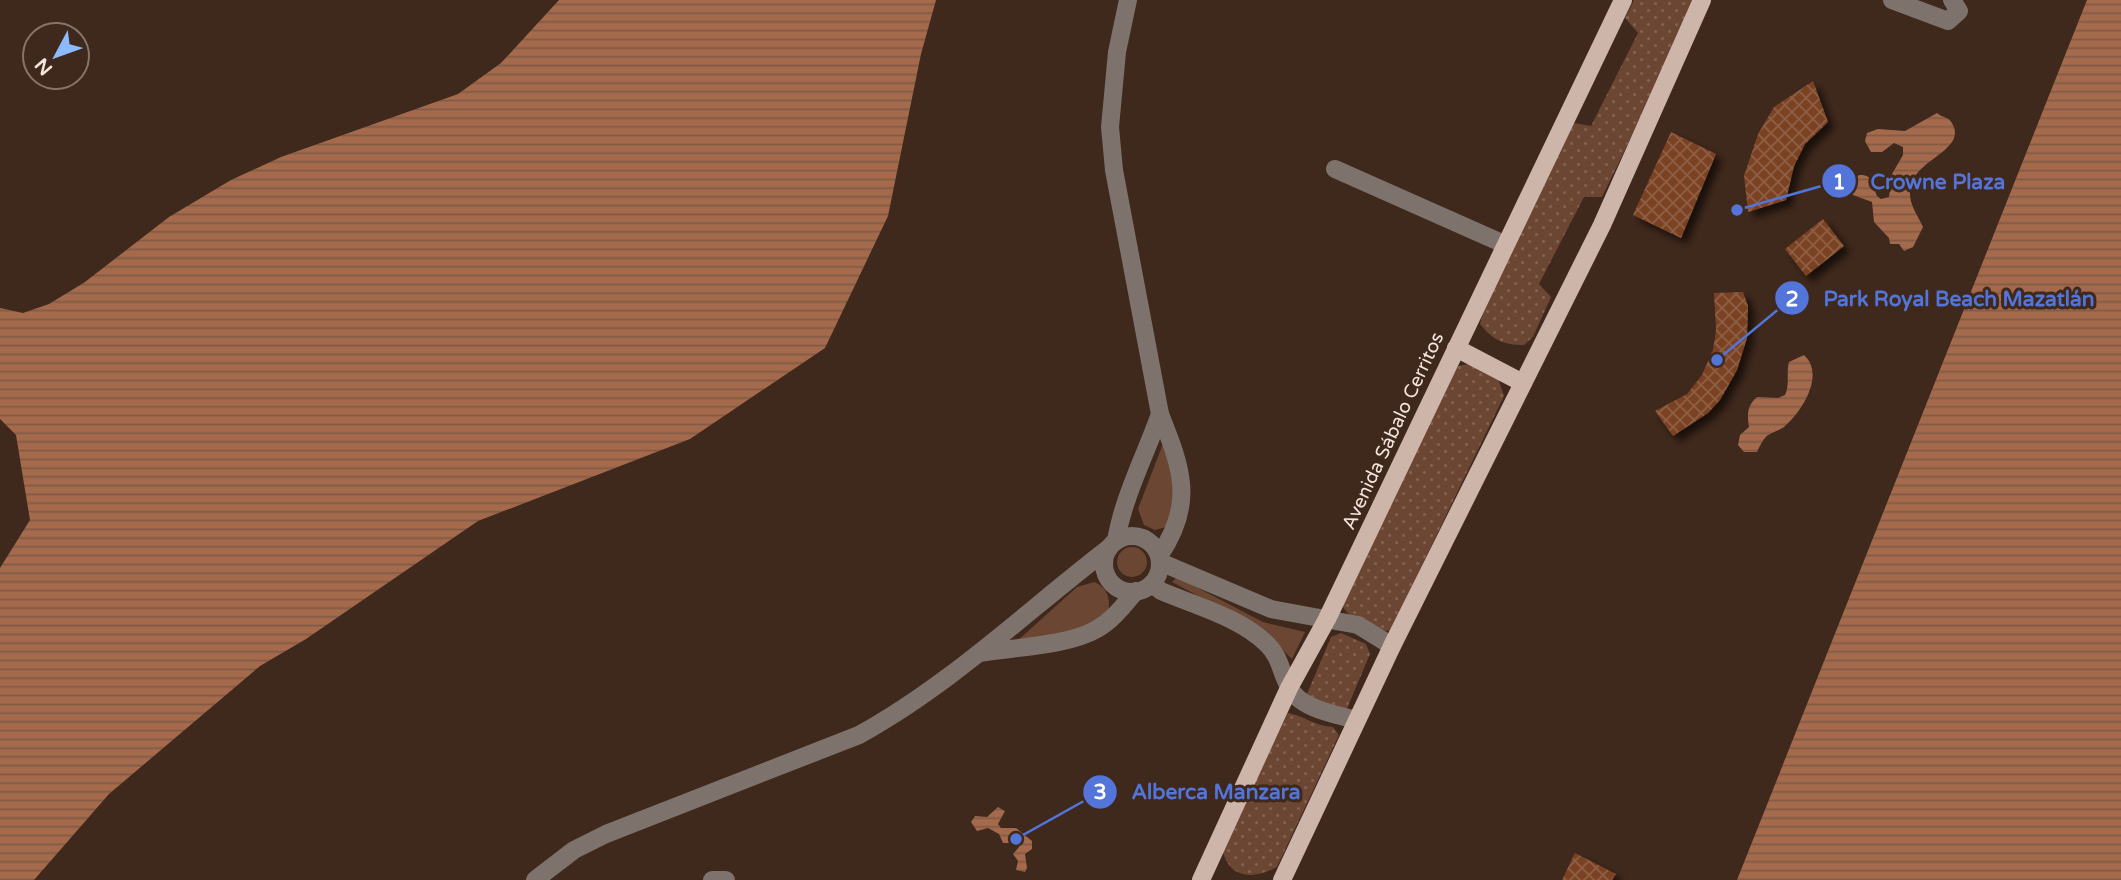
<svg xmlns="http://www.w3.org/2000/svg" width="2121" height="880" font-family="'Varela Round',sans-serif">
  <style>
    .grass { fill: #6b4632 }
    .garden { fill: url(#garden-dots) }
    .water { fill: url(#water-rules) }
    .building { fill: url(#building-cross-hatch); filter: url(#shadow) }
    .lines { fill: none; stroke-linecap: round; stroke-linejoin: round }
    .minor { stroke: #7e726c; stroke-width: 18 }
    .major { stroke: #ceb5a9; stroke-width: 18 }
    .labels { text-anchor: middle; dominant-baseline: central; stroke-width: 6; stroke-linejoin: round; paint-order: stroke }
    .street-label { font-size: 19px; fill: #f4e4dd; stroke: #3f281c }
    .leader { fill: none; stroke: #5374d9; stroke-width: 2.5 }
    .callout-dot { fill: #5374d9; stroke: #3f281c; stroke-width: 2.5 }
    .mark-label { font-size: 21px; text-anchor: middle; font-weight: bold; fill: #fff }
    .callout-label { font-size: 21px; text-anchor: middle; font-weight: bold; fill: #5374d9; stroke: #3f281c; stroke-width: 6; stroke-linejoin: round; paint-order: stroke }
  </style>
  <defs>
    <pattern id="garden-dots" width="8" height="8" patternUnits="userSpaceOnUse" patternTransform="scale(1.75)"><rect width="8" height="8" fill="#6b4632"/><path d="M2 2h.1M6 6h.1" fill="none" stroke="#81614f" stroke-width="1.8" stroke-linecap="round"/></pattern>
    <pattern id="water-rules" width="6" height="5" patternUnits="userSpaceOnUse" patternTransform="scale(1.75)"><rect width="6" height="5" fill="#a56a4b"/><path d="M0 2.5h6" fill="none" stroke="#805b47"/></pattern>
    <pattern id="building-cross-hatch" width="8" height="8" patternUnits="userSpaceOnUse" patternTransform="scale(1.75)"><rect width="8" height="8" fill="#7a4324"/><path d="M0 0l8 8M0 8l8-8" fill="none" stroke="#8e5e43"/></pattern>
    <filter id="shadow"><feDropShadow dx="6" dy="6" stdDeviation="3.5" flood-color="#0009"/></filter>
  </defs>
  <rect width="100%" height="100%" fill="#3f281c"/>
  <!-- grass -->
  <g class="grass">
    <path d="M1164 441 1177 504 1166 527 1155 530 1144 525 1138 509Z"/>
    <circle cx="1132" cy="562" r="15"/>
    <path d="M1177 577 1263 622 1305 632 1292 659 1262 630 1172 582Z"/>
    <path d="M1094 582C1107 587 1111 599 1108 612L1083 629 1016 642 1077 587Z"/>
  </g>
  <!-- garden -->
  <g class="garden">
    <path d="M1634 0H1698L1602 197H1584L1539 284 1551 297 1533 337 1524 345C1503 345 1493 340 1480 324L1485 307 1574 123 1591 126 1638 33 1625 18Z"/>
    <path d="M1479 362 1497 375 1504 396 1390 631C1373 631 1351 620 1342 606L1458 366Z"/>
    <path d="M1341 633 1366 644 1370 654 1346 711H1335L1307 694 1331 637Z"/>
    <path d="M1288 713C1305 716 1312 725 1333 727L1339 735 1277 867C1253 880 1228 879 1222 848Z"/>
  </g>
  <!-- water -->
  <g class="water">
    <path d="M559 0H936L921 54 888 216 825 348 690 439 478 521 306 639 260 666 109 794 34 880H0V568L30 520 16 435 0 419V308L23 313 49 304 85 282 169 217 231 180 281 157 458 94 501 63Z"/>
    <path d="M2087 0H2121V880H1737Z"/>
    <path d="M1937 113C1942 118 1949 116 1953 125 1966 152 1910 160 1910 192 1909 204 1918 216 1923 227L1913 247 1904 251 1899 244H1890L1889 238 1874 222 1872 202 1853 195 1850 183 1859 175C1873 174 1873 185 1877 196L1881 199 1889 197 1892 174 1903 155V147L1894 143 1882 152H1871L1865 141 1867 133 1878 129 1905 131Z"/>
    <path d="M1804 355C1826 375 1801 413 1784 427 1778 431 1769 433 1765 438 1762 441 1759 448 1757 452H1744L1738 445 1740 435 1749 427C1747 414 1747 406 1757 397L1778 398 1785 395C1790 384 1786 373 1789 362Z"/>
    <path d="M998 807 1005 811 998 824 1001 828H1016L1032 841V849L1025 854 1027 868 1025 872 1016 870 1018 861 1013 854 1019 847 1016 843H1003L999 834 988 828 977 831 971 822 975 816 987 817Z"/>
  </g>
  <!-- building -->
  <g class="building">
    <path d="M1813 81 1828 122 1805 144 1794 166 1786 200 1748 212 1744 176 1758 134 1774 107Z"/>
    <path d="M1671 132 1716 154 1681 238 1633 215Z"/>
    <path d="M1823 219 1844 246 1806 276 1785 249Z"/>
    <path d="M1743 292 1748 306 1747 338 1737 370 1720 400 1708 413 1673 436 1655 411 1687 394 1702 375 1713 350 1716 330 1714 293Z"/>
    <path d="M1575 853 1616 874 1612 880H1562Z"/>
  </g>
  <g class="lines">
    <!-- minor -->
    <g class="minor">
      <path d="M1128 0 1117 52 1110 127 1114 170 1160 414C1182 469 1195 504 1159 556"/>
      <path d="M1892 0 1948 21 1959 11 1952 0"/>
      <path d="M1335 169 1504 244"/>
      <circle cx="1132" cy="564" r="28"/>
      <path d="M1116 541C1123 498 1145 456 1160 414"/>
      <path d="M1160 562 1271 609 1358 625 1392 646"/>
      <path d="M1152 584 1161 591C1196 606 1239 617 1267 644 1281 658 1280 671 1289 687 1300 709 1335 714 1356 720"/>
      <path d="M980 653C1014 647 1068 646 1097 629 1113 620 1124 605 1136 591"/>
      <path d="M535 880 574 850 606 834 859 735C950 685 1027 611 1109 548"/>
      <path d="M712 880H726"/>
    </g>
    <!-- major -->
    <g class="major">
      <path d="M1456 348 1523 383"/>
      <path d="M1201 880 1289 688 1327 619 1623 0"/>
      <path d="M1282 880 1392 646 1602 225 1702 0"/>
    </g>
  </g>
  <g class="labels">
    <!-- street labels -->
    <g class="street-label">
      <text transform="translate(1393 431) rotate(-65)">Avenida Sábalo Cerritos</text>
    </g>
  </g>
  <!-- callouts -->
  <path class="leader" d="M1737 210L1839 181M1717 360L1792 298M1016 839L1100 792"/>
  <g class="callout-dot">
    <circle cx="1737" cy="210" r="7"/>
    <circle cx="1717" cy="360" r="7"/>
    <circle cx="1016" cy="839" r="7"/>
    <circle cx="1839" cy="181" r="18"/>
    <circle cx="1792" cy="298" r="18"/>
    <circle cx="1100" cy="792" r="18"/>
  </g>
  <g class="mark-label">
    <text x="1839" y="189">1</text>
    <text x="1792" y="306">2</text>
    <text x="1100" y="799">3</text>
  </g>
  <g class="callout-label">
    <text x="1938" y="189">Crowne Plaza</text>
    <text x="1959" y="306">Park Royal Beach Mazatlán</text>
    <text x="1216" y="799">Alberca Manzara</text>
  </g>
  <!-- north arrow -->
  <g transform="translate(56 56) rotate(229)"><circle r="33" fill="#3f281c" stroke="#877369" stroke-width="2"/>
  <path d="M0-5L12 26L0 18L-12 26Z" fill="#8cb9fc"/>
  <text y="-10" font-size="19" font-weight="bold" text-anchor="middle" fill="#f4e4dd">N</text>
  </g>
</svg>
